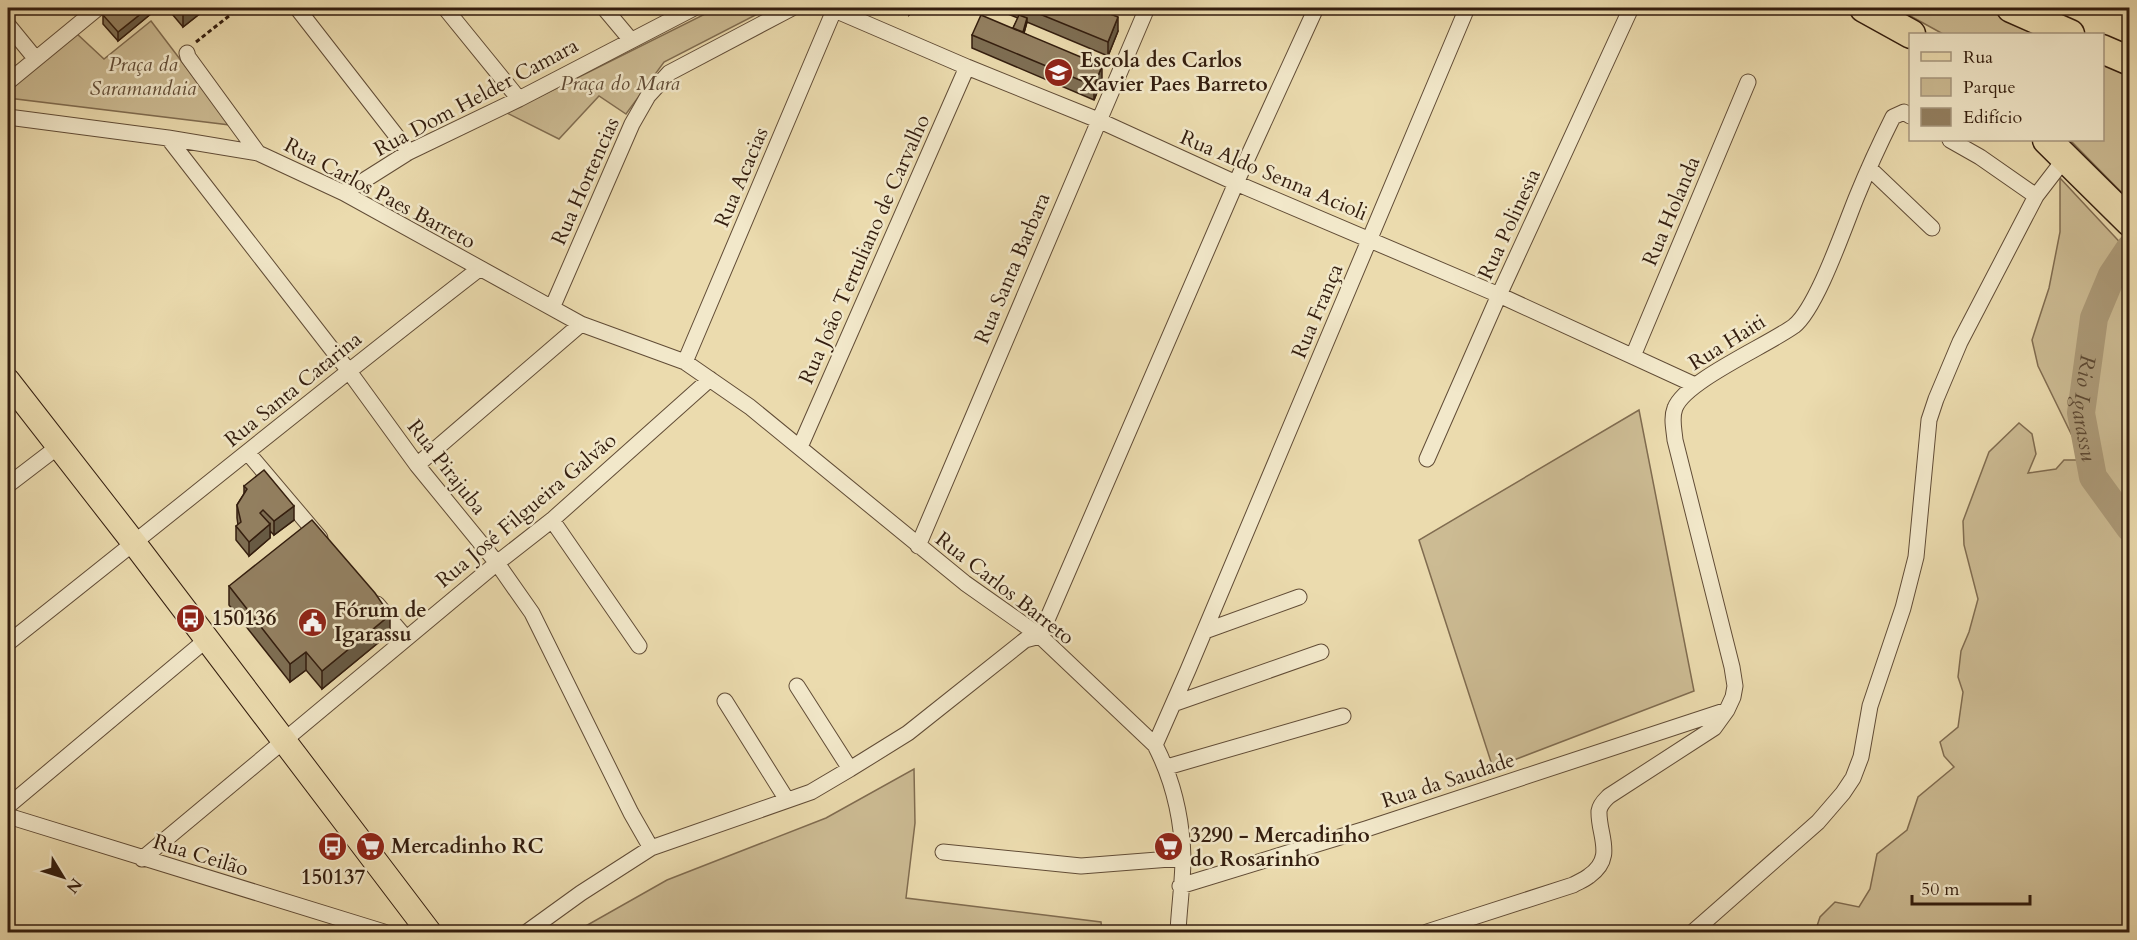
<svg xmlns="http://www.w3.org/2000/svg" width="2137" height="940" font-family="Cardo,serif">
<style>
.green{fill:#ccbb93;stroke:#806c50;stroke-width:1.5}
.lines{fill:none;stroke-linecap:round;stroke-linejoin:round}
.river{stroke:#ac9a78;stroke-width:28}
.street-casing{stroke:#614c36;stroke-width:17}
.primary-casing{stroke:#331d0e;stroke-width:26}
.highway-casing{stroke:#331d0e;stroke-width:31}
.path{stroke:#331d0e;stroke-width:3;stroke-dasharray:4.5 3;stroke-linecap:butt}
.street{stroke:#f2e8ca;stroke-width:15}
.primary{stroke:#ebdbae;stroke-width:24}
.highway{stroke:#ebdbae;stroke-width:28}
.wall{fill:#7e6e53;stroke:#331d0e;stroke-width:1.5}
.shaded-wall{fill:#675a44;stroke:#331d0e;stroke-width:1.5}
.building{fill:#938061;stroke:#331d0e;stroke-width:1.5}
.labels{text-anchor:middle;stroke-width:5;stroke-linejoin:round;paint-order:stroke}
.poi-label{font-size:21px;font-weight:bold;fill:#331d0e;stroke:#f2e8ca;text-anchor:start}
.park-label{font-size:21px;font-style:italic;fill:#614c36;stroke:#f2e8ca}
.street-label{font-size:21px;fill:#331d0e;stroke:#f2e8ca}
.water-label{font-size:22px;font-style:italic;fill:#5d4933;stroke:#f2e8ca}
</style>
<rect width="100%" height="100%" fill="#ebdbae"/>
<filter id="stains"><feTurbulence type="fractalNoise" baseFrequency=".00333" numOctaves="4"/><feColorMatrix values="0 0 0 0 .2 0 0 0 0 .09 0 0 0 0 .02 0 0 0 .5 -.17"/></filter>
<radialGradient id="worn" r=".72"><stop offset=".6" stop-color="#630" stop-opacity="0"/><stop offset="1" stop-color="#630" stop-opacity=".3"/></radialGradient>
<path class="green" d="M717,8H769L664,62L626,114L599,96L559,139L507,113Z
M1896,8H2000L2055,34H1943Z
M151,21L230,125L8,98V90L76,33L104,59Z
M2103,59L2129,72V200L2070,140H2102Z
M2060,178L2129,252V932H1815L1820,917L1835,902L1859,907L1870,889L1877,854L1907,830L1918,797L1954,767L1944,756L1940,742L1958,727L1963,692L1958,677L1961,651L1969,632L1978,599L1964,545L1963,521L1989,452L2019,423L2032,434L2036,454L2028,473L2056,469L2064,460H2079L2078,448L2038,366L2032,340L2049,288L2060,232Z
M1639,410L1694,691L1493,768L1419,540Z
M914,769L915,823L906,898L1101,922L1102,932H575L667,880L826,818Z"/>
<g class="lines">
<path class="river" id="s1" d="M2130,248L2112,275L2094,318L2081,413L2093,477L2130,528"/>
<defs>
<path id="street" d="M297,8L409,152
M445,8L519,99
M604,8L630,39
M830,8L967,67L1098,120L1236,183L1499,295L1695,385
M8,25L35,58
M187,53L188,57L258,153
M8,82L98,8
M8,117L168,138L258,153L344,193L581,324L685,362L750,407L965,583L1040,636L1155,745C1173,780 1182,819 1183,858C1183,881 1179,909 1178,932
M168,138L348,370L417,465L497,563L532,613L631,813L651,848
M1950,140L1980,157L2036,196
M1869,168L1932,228
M344,193L409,152L519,99L694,8
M552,308L632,124L648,96L669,73L792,8
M1633,356L1748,82
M685,362L835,8
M800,447L967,67
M248,453L320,538
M1427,459L1499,295L1631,8
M417,465L581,324
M8,485L59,446
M552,520L639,646
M918,546L1147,8
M377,604L406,638
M1205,631L1299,597
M8,643C165,519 320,392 479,269
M797,686L850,769
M725,701L787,800
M1173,704L1321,652
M1155,745L1188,670L1467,8
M1167,767L1343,716
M8,806L206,640
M8,816L384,932
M943,852L1081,866L1183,858
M142,859L497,563L552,520L710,379
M1180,886L1366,829L1727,710
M527,932L581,893L651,848L811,792L850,769L908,733L1025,640L1040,636L1236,183L1316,8
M1427,932L1573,885C1578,882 1584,880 1589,876C1616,857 1598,835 1599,811C1600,804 1605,800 1609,796L1714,728L1727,710L1733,697L1735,686L1732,667L1675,440C1674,429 1671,418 1675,408C1685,381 1768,345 1794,326C1817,308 1845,225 1857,196C1868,169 1880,143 1893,117L1904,112L1910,116
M1693,932L1818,822L1843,793L1853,778L1861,757L1870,706L1903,608L1916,557L1929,420L1936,399L1960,342L2036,196L2066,157"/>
<path id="primary" d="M8,381L134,543L429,932"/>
<path id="highway" d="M1864,8L1911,34
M2011,8L2070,34
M2102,49L2130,61
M2047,140L2130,222"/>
</defs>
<use href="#street" class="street-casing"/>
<use href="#primary" class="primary-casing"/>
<use href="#highway" class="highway-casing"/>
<path class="path" d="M196,42L239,8"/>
<use href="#street" class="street"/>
<use href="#primary" class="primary"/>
<use href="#highway" class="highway"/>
</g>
<path class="wall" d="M152,8V13L118,41L103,24V15Z
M167,8H207L183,27Z
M901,8H915L909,15Z
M993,8H1095L1118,31L1108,56L1027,22L1024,33L1102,80L1094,100L972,48V35L1013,28L1018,18Z
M244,486L294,520L274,535L270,531V538L249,556L236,540V526L238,525L237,518V505L244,494Z
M229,586L390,633L322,689L306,670L290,682L229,605Z"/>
<path class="shaded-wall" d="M148,8H152V13L118,41V32Z
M190,8H207L183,27V14Z
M909,8H915L909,15Z
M1118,17V31L1108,56V42Z
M1027,18V22L1021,43V38Z
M1102,66V80L1094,100V86Z
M294,506V520L274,535V521Z
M270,524V538L249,556V542Z
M390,615V633L322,689V671Z
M306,652V670L290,682V664Z"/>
<path class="building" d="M113,8H148L118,32L103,15Z
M178,8H190L183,14Z
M1025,8H1095L1118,17L1108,42Z
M981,15L1102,66L1094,86L972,35Z
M1019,15L1027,18L1023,32L1013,28Z
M264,470L294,506L274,521L263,510L260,513L270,524L249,542L236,526L241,522L237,505L247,489L244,486Z
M312,520L375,593L390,615L322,671L306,652L290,664L229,586Z"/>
<defs>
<symbol id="school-disc" viewBox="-11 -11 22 22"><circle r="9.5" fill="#8f2418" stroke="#f2e8ca"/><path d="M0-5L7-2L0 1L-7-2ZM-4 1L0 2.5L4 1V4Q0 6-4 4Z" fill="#fff"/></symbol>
<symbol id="bus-disc" viewBox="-11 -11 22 22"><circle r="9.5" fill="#8f2418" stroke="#f2e8ca"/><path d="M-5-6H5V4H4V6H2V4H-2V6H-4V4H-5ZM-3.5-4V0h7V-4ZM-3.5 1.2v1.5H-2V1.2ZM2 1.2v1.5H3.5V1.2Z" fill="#fff"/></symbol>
<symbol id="civic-disc" viewBox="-11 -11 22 22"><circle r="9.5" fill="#8f2418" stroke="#f2e8ca"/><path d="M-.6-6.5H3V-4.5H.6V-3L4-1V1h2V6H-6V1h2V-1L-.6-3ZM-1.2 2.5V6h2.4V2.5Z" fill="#fff"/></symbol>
<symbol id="supermarket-disc" viewBox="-11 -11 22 22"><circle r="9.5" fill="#8f2418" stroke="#f2e8ca"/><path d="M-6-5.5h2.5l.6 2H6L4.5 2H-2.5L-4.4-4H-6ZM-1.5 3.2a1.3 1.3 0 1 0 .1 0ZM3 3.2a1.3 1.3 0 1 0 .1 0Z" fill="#fff"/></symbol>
</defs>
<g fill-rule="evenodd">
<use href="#school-disc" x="1042" y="56" width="33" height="33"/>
<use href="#bus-disc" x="174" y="602" width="33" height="33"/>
<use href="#civic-disc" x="296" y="606" width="33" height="33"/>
<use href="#bus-disc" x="316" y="830" width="33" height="33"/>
<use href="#supermarket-disc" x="354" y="830" width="33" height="33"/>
<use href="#supermarket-disc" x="1152" y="830" width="33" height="33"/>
</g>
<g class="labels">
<g class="poi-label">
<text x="1080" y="67">Escola des Carlos<tspan x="1080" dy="24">Xavier Paes Barreto</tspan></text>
<text x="334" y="617">Fórum de<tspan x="334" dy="24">Igarassu</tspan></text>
<text x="212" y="625">150136</text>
<text x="1190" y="842">3290 - Mercadinho<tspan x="1190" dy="24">do Rosarinho</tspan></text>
<text x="391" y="853">Mercadinho RC</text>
<text x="333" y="884" text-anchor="middle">150137</text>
</g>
<g class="park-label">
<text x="143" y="71">Praça da<tspan x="143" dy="24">Saramandaia</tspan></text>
<text x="620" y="90">Praça do Mara</text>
</g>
<g class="street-label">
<text transform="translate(476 97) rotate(-28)" y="7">Rua Dom Helder Camara</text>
<text transform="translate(1274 175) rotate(23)" y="7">Rua Aldo Senna Acioli</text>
<text transform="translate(741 177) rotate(-67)" y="7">Rua Acacias</text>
<text transform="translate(585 181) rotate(-66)" y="7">Rua Hortencias</text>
<text transform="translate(380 193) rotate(28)" y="7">Rua Carlos Paes Barreto</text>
<text transform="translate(1671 211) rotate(-67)" y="7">Rua Holanda</text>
<text transform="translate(1509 224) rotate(-65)" y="7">Rua Polinesia</text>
<text transform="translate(864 249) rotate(-66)" y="7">Rua João Tertuliano de Carvalho</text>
<text transform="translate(1012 268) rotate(-67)" y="7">Rua Santa Barbara</text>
<text transform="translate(1317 311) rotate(-67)" y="7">Rua França</text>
<text transform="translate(1727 342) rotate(-32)" y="7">Rua Haiti</text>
<text transform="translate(293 389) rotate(-39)" y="7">Rua Santa Catarina</text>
<text transform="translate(447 467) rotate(52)" y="7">Rua Pirajuba</text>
<text transform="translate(526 510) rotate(-40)" y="7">Rua José Filgueira Galvão</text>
<text transform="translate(1005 588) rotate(38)" y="7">Rua Carlos Barreto</text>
<text transform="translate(1448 780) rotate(-18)" y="7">Rua da Saudade</text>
<text transform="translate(201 855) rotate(17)" y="7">Rua Ceilão</text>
</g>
<g class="water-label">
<text dy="8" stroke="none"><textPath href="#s1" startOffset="170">Rio Igarassu</textPath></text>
</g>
</g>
<rect width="2137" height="940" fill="none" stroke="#ebdbae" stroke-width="30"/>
<rect x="9" y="9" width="2119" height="922" fill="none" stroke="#331d0e" stroke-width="3"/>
<rect x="15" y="15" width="2107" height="910" fill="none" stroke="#331d0e" stroke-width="1.5"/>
<rect x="1909" y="33" width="195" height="108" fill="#f2e8ca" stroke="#a6977f" stroke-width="1.5"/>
<rect x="1921" y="52" width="30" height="9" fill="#ebdbae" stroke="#a6977f" stroke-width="1.5"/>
<text x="1963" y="63" font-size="18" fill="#331d0e">Rua</text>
<rect x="1921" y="78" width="30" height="18" fill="#ccbb93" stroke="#a6977f" stroke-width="1.5"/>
<text x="1963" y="93" font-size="18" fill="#331d0e">Parque</text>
<rect x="1921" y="108" width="30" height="18" fill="#938061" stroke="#a6977f" stroke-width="1.5"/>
<text x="1963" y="123" font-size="18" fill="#331d0e">Edifício</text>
<g transform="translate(63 877) rotate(128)" stroke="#f2e8ca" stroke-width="4.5" paint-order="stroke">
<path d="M0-4.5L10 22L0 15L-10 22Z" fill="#331d0e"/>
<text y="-9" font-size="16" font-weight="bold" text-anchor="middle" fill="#331d0e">N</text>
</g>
<path d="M1912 895v9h118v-9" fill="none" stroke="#331d0e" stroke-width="3"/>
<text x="1921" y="895" font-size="18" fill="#331d0e" stroke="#f2e8ca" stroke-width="4.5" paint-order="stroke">50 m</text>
<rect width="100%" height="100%" filter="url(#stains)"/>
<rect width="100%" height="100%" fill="url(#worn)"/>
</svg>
